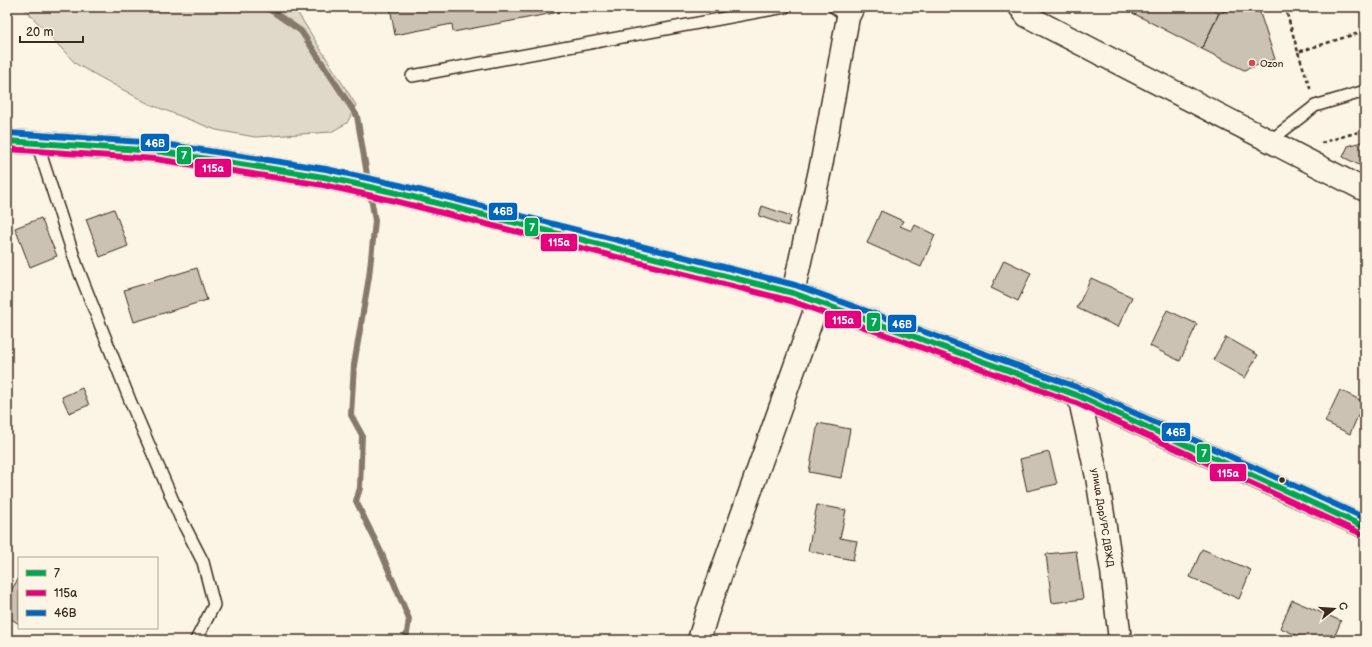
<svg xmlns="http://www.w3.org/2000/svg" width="1372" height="647" font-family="'Balsamiq Sans',sans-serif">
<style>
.green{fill:#e0d8c8;stroke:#8e8173}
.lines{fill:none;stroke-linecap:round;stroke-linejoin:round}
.stream{stroke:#85796b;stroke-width:6}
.building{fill:#ccc2b3;stroke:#3b2a1e}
.service-casing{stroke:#3b2a1e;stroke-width:14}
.minor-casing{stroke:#3b2a1e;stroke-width:25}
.secondary-casing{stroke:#3b2a1e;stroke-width:25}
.path{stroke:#3b2a1e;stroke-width:2.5;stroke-dasharray:4 3;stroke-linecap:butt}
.service{stroke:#fcf5e5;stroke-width:11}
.minor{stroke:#fcf5e5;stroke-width:22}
.secondary{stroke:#fcf5e5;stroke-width:22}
.bus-1-casing{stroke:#fcf5e5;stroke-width:9}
.bus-2-casing{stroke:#fcf5e5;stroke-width:9}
.bus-3-casing{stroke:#fcf5e5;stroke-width:9}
.bus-1{stroke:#00a651;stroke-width:6}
.bus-2{stroke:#e5007d;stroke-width:6}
.bus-3{stroke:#0065bd;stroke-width:6}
.poi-dot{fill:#d1495b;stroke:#fcf5e5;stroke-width:1.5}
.bus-dot{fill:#3b2a1e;stroke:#fcf5e5;stroke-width:1.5}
.labels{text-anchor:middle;stroke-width:3.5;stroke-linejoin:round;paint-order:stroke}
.poi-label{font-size:10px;fill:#3b2a1e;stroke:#fcf5e5;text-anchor:start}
.street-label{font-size:10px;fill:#3b2a1e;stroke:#fcf5e5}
.line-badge{stroke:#fcf5e5;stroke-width:1.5}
.badge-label{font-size:11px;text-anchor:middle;font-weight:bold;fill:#fff}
</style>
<rect width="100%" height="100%" fill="#fcf5e5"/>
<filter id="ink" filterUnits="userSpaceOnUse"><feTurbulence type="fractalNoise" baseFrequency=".025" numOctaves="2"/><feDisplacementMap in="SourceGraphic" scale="8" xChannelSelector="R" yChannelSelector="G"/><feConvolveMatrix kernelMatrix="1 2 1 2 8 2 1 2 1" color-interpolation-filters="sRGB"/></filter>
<g filter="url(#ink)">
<path class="green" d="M23,7H294L356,105L347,123L331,132L255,137L216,130L149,104L76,64Z"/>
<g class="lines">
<path class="stream" d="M266,7L301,31L357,116L375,221L369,277L354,365L351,415L362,435L360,488L356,501L381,552L409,619L406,640"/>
</g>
<path class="building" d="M390,7H586L453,32L452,24L395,35Z
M1121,7H1208L1219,13L1202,49Z
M1237,7H1258L1275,59L1244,70L1202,49L1219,13Z
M1365,141V168L1343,157L1348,146Z
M762,206L791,216L788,226L759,216Z
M114,209L128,246L100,257L86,219Z
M881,211L903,221L900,226L912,231L915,225L935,235L921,267L867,243Z
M41,218L57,256L30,267L15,228Z
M1004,260L1031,273L1018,301L991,288Z
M197,268L207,300L134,322L124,290Z
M1091,278L1132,297L1118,327L1077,308Z
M1167,310L1197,324L1180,361L1150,346Z
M1226,337L1258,355L1245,378L1213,360Z
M82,388L89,405L69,413L62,397Z
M1340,390L1364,402L1350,434L1325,422Z
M818,423L850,429L841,478L809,472Z
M1049,452L1057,484L1027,491L1020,459Z
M817,505L846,510L840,538L857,541L853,560L808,551Z
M1202,549L1251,570L1239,599L1190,577Z
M1076,551L1083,599L1052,603L1046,554Z
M19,578V624L7,616V596Z
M1292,600L1341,621L1333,640H1308L1280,628Z"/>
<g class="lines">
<defs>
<path id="service" d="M834,7L848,17
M412,76L785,7
M1270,141L1315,106L1365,91
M37,143L77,266L131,403L180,517L203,562L214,605L196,640"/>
<g id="minor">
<path d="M1020,7L1027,16L1365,190"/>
<path d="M793,293L822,161L848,17L853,7"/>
<path id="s1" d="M1079,396L1097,477L1112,571L1120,640"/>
<path d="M699,640L707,613L818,302"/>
</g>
<path id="secondary" d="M7,141L156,151L324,177L397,193L793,293L1079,396L1365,527"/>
</defs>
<use href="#service" class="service-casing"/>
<use href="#minor" class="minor-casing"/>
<use href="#secondary" class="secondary-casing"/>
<path class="path" d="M1285,7L1298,52L1365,31
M1298,52L1311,91
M1321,143L1365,130"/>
<use href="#service" class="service"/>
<use href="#minor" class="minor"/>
<use href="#secondary" class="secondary"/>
<defs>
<path id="bus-1" d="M7,141L156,151L324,177L397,193L793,293L1079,396L1365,527"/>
<path id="bus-2" d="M7,149L155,159L323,185L395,201L791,301L1076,403L1362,534"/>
<path id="bus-3" d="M8,133L157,143L326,169L399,185L795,285L1082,389L1365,518"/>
</defs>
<use href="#bus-1" class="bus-1-casing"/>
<use href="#bus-2" class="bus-2-casing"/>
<use href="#bus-3" class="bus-3-casing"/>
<use href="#bus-1" class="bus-1"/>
<use href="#bus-2" class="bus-2"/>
<use href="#bus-3" class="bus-3"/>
</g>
</g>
<circle class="poi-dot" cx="1252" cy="63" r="4"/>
<circle class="bus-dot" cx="1282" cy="480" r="3.5"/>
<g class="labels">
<g class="poi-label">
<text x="1260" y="67">Ozon</text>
</g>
<g class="street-label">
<text dy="4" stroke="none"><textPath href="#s1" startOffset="124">улица ДорУРС ДВЖД</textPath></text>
</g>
</g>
<g class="line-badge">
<rect x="140" y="133" width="30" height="19" rx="4" fill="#0065bd"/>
<rect x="176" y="146" width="16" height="19" rx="4" fill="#00a651"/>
<rect x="194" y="158" width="38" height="20" rx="4" fill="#e5007d"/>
<rect x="488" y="202" width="30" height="19" rx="4" fill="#0065bd"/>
<rect x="524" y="217" width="15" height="20" rx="4" fill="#00a651"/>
<rect x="540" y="233" width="38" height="19" rx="4" fill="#e5007d"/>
<rect x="824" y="310" width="38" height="19" rx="4" fill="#e5007d"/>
<rect x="866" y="312" width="15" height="20" rx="4" fill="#00a651"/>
<rect x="887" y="314" width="30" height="19" rx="4" fill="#0065bd"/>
<rect x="1161" y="422" width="30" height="20" rx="4" fill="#0065bd"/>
<rect x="1196" y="443" width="15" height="20" rx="4" fill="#00a651"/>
<rect x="1209" y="463" width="38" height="19" rx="4" fill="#e5007d"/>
</g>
<g class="badge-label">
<text x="155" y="147">46В</text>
<text x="184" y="159">7</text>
<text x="213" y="172">115а</text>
<text x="503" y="215">46В</text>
<text x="532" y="231">7</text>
<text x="559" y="246">115а</text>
<text x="843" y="324">115а</text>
<text x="874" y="326">7</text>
<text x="902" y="328">46В</text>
<text x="1176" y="436">46В</text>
<text x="1204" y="457">7</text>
<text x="1228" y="477">115а</text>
</g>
<rect width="1372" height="647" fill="none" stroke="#fcf5e5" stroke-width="24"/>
<rect x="12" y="12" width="1348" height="623" fill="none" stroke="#3b2a1e" stroke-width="1.5" filter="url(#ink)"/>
<rect x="18" y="557" width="140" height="72" fill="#fcf5e5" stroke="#afa495"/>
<rect x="26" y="570" width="20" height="6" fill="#00a651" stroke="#afa495"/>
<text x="54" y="577" font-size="12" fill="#3b2a1e">7</text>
<rect x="26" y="590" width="20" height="6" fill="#e5007d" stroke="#afa495"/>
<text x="54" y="597" font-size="12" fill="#3b2a1e">115а</text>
<rect x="26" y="610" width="20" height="6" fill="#0065bd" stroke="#afa495"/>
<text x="54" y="617" font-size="12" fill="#3b2a1e">46В</text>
<g transform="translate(1334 609) rotate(73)" stroke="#fcf5e5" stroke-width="3" paint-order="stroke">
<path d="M0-3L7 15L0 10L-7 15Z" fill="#3b2a1e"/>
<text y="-6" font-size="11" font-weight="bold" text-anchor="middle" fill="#3b2a1e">С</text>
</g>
<path d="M20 36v6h63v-6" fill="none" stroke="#3b2a1e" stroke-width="2"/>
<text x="26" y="36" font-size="12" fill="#3b2a1e" stroke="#fcf5e5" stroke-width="3" paint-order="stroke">20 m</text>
</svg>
